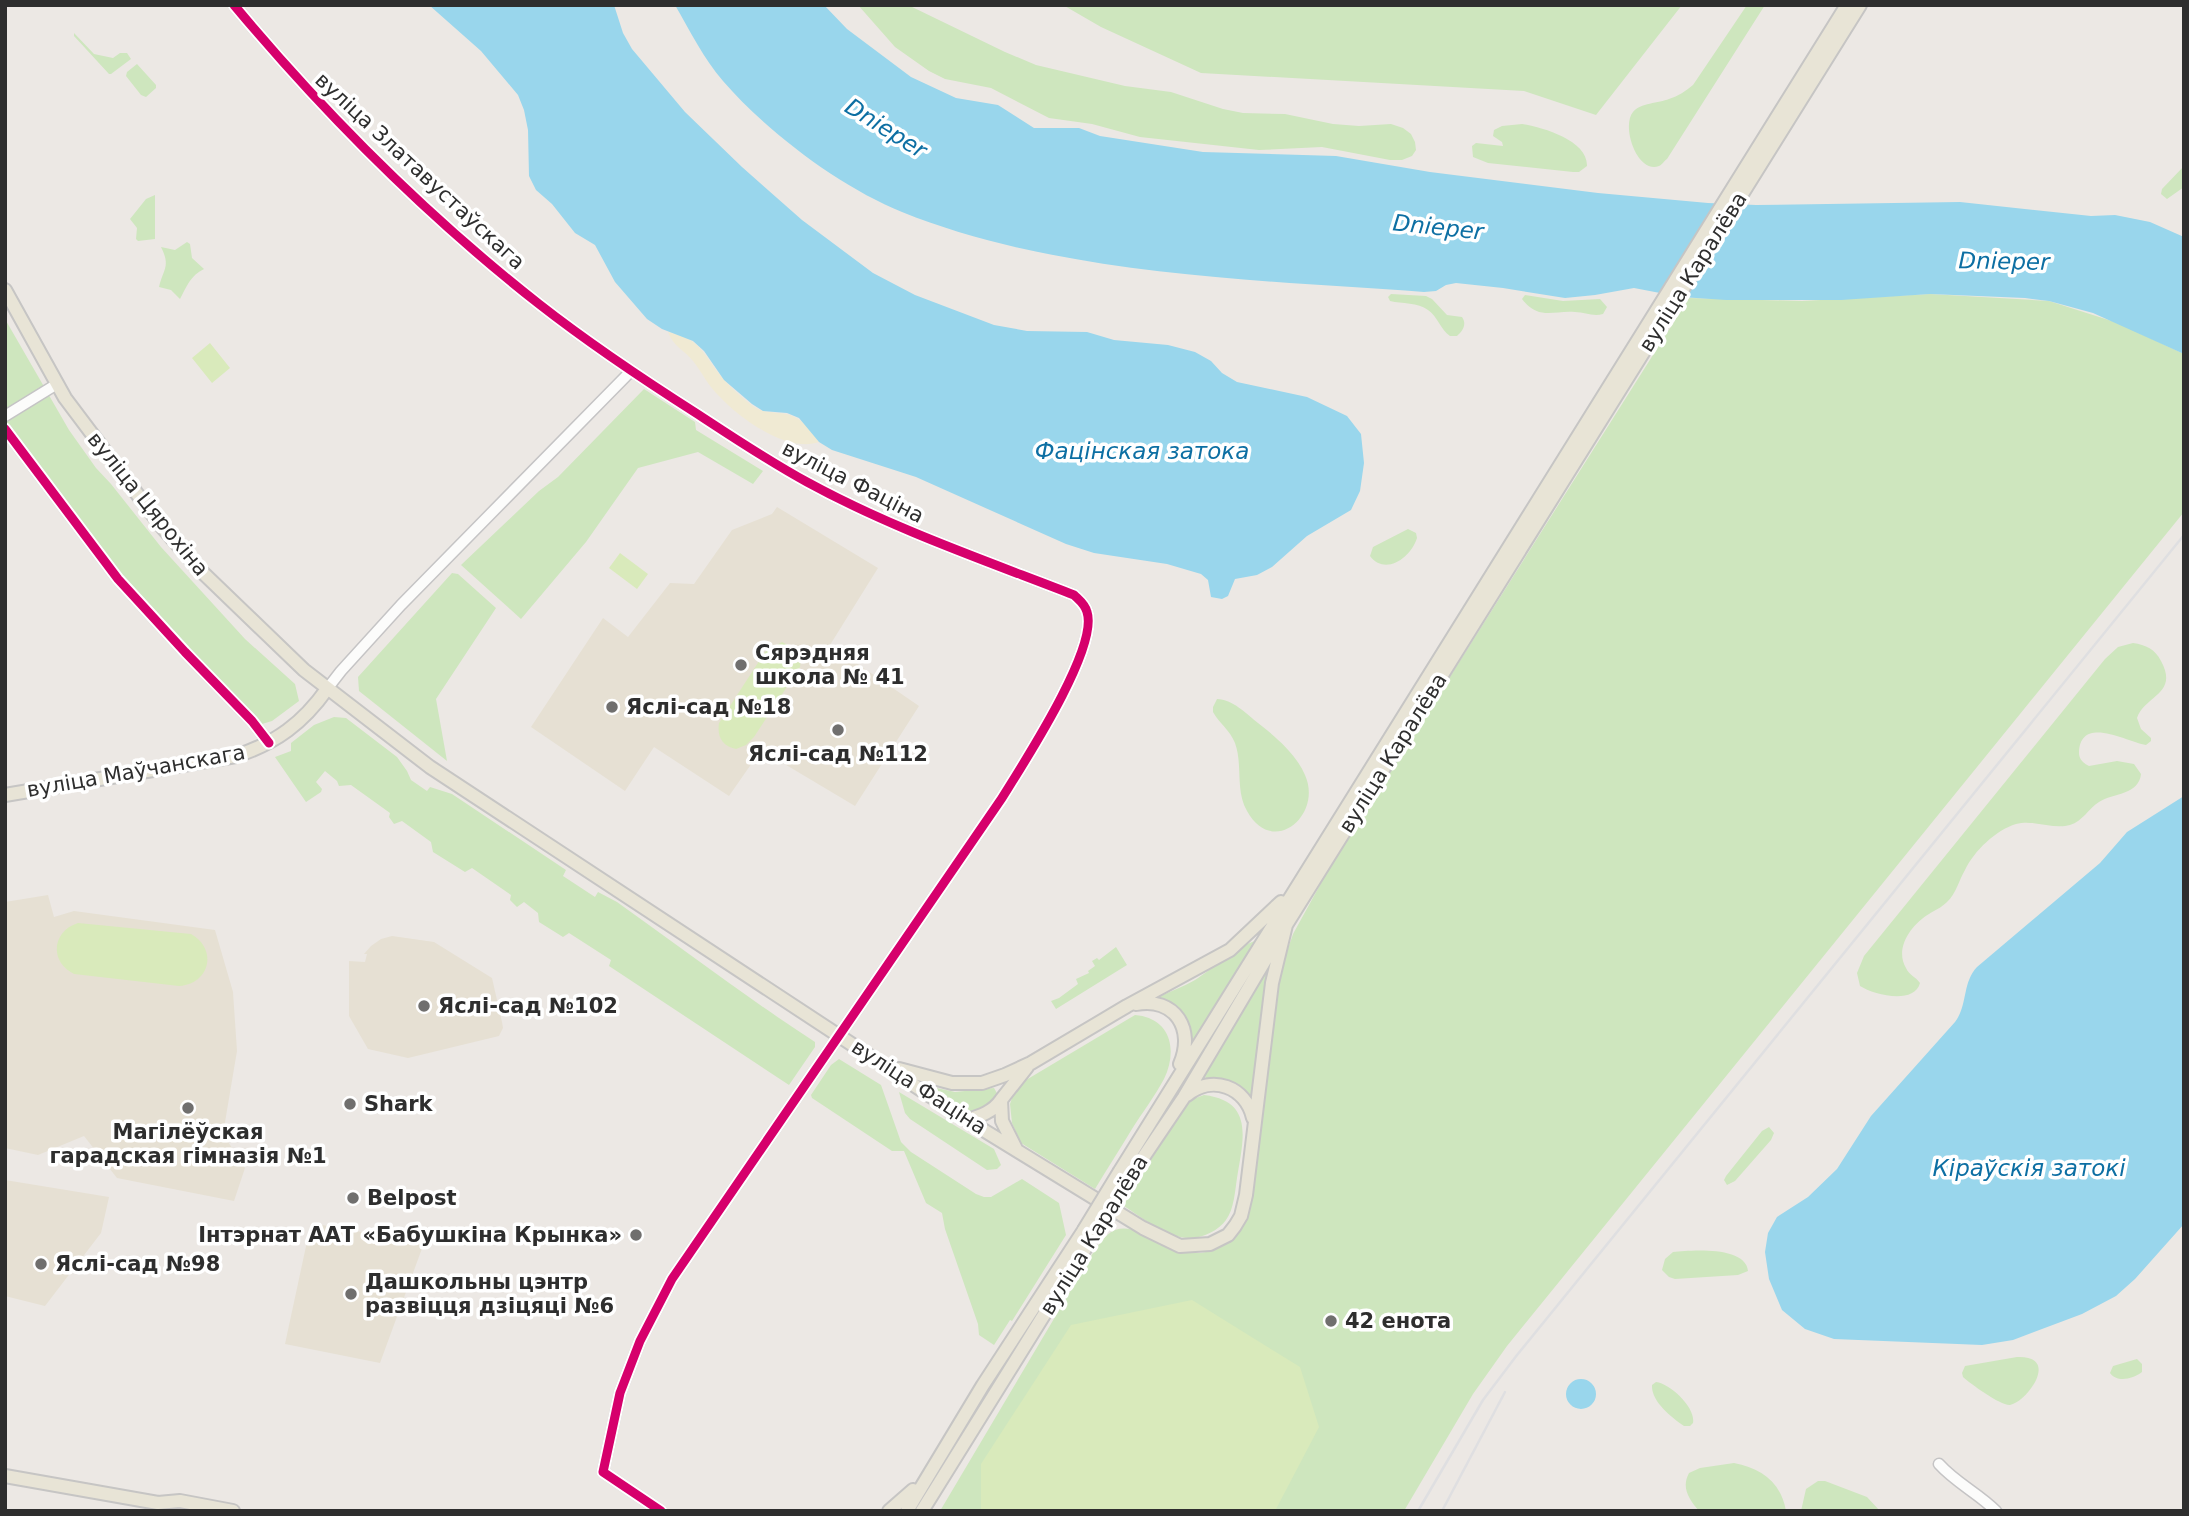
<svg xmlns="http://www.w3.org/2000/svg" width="2189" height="1516" font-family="'DejaVu Sans',sans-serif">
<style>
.education{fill:#e6e0d3}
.green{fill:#cee6be}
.sand{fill:#f0ead3}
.pitch{fill:#d9eabb}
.water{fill:#99d6ec}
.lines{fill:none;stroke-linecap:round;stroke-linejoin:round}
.minor-casing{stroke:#c5c4c5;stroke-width:13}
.major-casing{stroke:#c6c5c4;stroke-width:16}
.minor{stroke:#fcfcfb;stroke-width:10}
.major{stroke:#e8e4d6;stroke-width:12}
.rail{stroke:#dfdfe1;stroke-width:2.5}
.major-bridge-casing{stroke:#c6c5c4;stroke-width:16;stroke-linecap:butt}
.major-bridge{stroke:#e8e4d6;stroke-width:12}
.cycleway-casing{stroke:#fff;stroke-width:13}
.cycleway{stroke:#d6006c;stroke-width:9}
.poi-dot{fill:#706f6e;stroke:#fff;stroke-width:2.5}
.labels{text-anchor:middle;stroke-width:7;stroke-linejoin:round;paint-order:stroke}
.street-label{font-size:21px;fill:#2e2e2e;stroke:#fff}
.poi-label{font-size:21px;font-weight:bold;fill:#2e2e2e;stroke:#fff;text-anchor:start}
.water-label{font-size:23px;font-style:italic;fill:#0d6fa3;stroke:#fff}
</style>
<rect width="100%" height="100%" fill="#ece8e4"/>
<path class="education" d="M777,507L878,568L830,645L919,706L855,806L761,750L729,796L654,747L625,791L531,727L603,618L628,637L670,583L694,584L732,530L772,514Z
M48,895L54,917L74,911L215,930L233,992L237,1051L223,1134L245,1168L234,1201L117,1178L84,1136L38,1155L5,1148V902Z
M392,936L434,942L492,978L502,1022L503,1028L499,1036L408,1058L368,1049L349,1016V961L365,962L367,954H364L371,946L381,939Z
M5,1180L109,1197L101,1233L45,1306L5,1296Z
M311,1223L424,1243L380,1363L285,1344Z"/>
<path class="green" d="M858,5H908L1005,52L1036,65L1125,86L1171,92L1223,109L1243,113L1285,114L1333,124L1359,126L1391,124L1403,128L1411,134L1415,142L1416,150L1412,156L1402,160H1390L1322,147L1259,150L1140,137L1092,124L1049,118L991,88L945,79L929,71L895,47Z
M1063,5H1682L1596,115L1524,91L1201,73L1101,27Z
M1747,5H1765L1667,159C1664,161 1662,165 1659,166C1637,174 1621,126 1633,112C1640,103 1659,103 1669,99C1678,96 1686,91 1693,85Z
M74,33L94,54L113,58L120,53H127L131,59L111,74H109L74,36Z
M137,64L156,85V88L146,97L141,95L126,76L127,72Z
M1522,124C1541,127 1588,140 1587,166L1579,172H1573L1488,163L1473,157L1472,146L1476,143L1503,146L1502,142L1493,136L1494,130L1502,126Z
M2184,166V187L2167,199L2161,194L2162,189Z
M155,195V239L138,241L136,239L137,228L130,219L146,199Z
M187,242L190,244L192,258L204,269C190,276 187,286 180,299L171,290L159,287C163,269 171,267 161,247L175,250Z
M1391,294L1426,296L1432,299L1447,315L1462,317C1467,324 1463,331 1457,336H1450C1440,329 1438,317 1428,310C1418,302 1402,304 1390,301L1388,297Z
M1930,294L2049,301L2118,323L2184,354V512L1507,1346L1473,1394L1404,1511H940L1093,1253C1099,1245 1105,1234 1115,1230C1144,1220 1173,1265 1213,1250C1228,1244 1237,1235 1244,1221L1282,966L1293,934L1331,865L1689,298L1802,301Z
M1525,295L1563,301L1600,299L1607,307L1603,314C1593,317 1585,312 1575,312C1554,310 1539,321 1522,299Z
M5,319L69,430L96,468L111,484L161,547L245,639L295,684L299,701L272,721L262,724L147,609L49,487L5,423Z
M644,389L695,422L696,430L763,471L753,484L698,452L638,468L586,542L521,619L461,565L539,491L558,477Z
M1408,529L1416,533L1417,538C1411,558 1385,576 1370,556L1373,547Z
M452,573L458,574L496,608L436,699L447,761L359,691L358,677Z
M2133,643C2146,645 2155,649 2161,661C2179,694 2145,695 2137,718L2141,729L2151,738V741L2146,745C2127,742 2080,714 2079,753C2079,759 2083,763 2089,766L2117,761L2134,764L2141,774C2139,795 2113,793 2099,802C2088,809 2083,821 2070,825C2053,830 2034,819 2016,824C1996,830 1974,851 1965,870C1959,880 1956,894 1947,902C1941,908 1935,910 1929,914C1912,924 1894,948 1906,968C1909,975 1916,977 1920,983C1914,1005 1874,995 1860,986L1857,973L1864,956L2105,659L2118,647Z
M1217,699C1232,699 1247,714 1258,723C1276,737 1296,754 1305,775C1323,815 1273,858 1247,811C1235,790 1243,765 1235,743C1230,730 1219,723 1213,712V707Z
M334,717L346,718L397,757L407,771L411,780L427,791L430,787L452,794L566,870L563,876L595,897L598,892L617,902C683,949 747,998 815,1042V1047L789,1085L609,966L611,960L569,933L563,937L539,922L538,913L524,902L517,907L510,900L511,895L472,868L465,872L433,852L431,842L402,821L394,824L389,817L390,813L351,785L339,786L337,781L325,771L316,782L322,789L321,792L306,802L275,757L291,751V743L314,725Z
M1255,941L1193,1044L1187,1025L1155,999C1168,992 1183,987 1195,980C1211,970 1240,945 1255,941Z
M1116,947L1127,965L1056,1009L1051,1001L1059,998L1078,984L1076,979L1089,973L1088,971L1095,966L1092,961L1097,958L1099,960Z
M1271,959L1251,1103L1206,1080L1204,1072Z
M1135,1015C1171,1018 1178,1050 1164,1079C1155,1096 1142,1113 1132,1129C1120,1149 1107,1169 1095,1189L1021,1143L1012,1123L1010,1104L1016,1086Z
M839,1059L881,1085L901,1142L911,1152L976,1194L984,1197H991L1022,1179L1059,1203L1066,1235L1012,1321L1010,1320L994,1345L979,1335L978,1324L945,1229L942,1213L926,1203L904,1151H892L812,1098L811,1095L831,1065Z
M932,1087L955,1092L994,1088L998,1095L991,1105L971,1113Z
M899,1092L994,1149L1001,1165L997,1169L987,1170L910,1119L905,1113Z
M1204,1095C1255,1101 1243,1140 1237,1178C1235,1191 1234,1209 1226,1220C1219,1230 1202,1239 1189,1238C1166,1238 1142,1217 1122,1205L1184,1108L1193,1099Z
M1769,1127L1774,1133L1771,1140L1735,1181L1727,1185L1724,1180L1726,1176L1762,1131Z
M1673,1252C1692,1250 1746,1246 1748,1271L1738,1275L1675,1279L1669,1277L1662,1270L1665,1259Z
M2017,1357C2061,1355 2027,1402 2010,1405C2001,1406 1971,1384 1963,1377L1962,1373L1965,1366Z
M2137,1359L2142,1364V1372C2133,1379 2117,1383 2110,1373L2113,1366Z
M1656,1382C1671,1384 1696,1408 1693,1423L1690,1426H1684C1671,1417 1651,1401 1652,1385Z
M1734,1463C1761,1468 1781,1482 1786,1511H1699C1689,1499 1681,1488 1689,1473L1700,1468Z
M1818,1481H1825L1867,1497L1880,1511H1801L1806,1489Z"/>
<path class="sand" d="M668,332C700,339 702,352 720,375C727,384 746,402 756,408C763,412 770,412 777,413C799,414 807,425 819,442C788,453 740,419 719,396C708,386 702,372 693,361C684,350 673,346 668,332Z"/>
<path class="pitch" d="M210,343L230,368L212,383L192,358Z
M620,553L648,574L637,589L609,568Z
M782,642C794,648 802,652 800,667L754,737L746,745L736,749C722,746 717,737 719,723L765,652Z
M78,923L191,934C218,949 210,984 179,986L74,974C49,962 52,931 78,923Z
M1192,1300L1300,1367L1319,1427L1275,1511H981V1464L1071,1325Z"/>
<path class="water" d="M429,5H614L623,33L632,49L685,112L742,167L802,220L873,273L915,295L994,325L1027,331L1087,332L1114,340L1168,345L1195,352L1211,361L1222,373L1237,382L1307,397L1347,416L1361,434L1364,463L1360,491L1351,510L1307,536L1272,567L1257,575L1235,579L1228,596L1222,599L1211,597L1208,580L1201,574L1167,564L1094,553L1066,544L916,477L832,450L819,442L799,418L787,413L763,411L752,404L724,380L704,351L693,341L662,329L647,319L615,282L595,245L575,233L552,204L536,190L529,176L528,130L524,110L518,95L481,51Z
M675,5H824L847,29L911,77L956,98L998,105L1034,128H1079L1100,136L1203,152L1336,156L1430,172L1598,193L1708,203L1756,205L1960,202L2091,216L2115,215L2150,222L2184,237V354L2093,313L2049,301L2025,298L1930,294L1841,300H1726L1681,297L1634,288L1595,295L1565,298L1503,288L1456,283L1446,285L1436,291L1424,292C1256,280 1058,275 902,212C840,187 767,132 723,81C704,59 690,31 675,5Z
M2184,796V1224L2135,1279L2116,1296L2082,1314L2013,1340L1982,1345L1834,1339L1805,1329L1782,1310L1769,1279L1765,1252L1768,1233L1777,1217L1808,1197L1837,1169L1871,1116L1955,1022C1968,1005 1962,983 1977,967L2100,863L2127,832Z
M1566 1394a15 15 0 1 1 30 0a15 15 0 1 1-30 0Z"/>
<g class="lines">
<defs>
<path id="minor" d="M234,5C325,114 427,216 539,304C590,344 644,380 699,415C734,438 770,462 807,482C891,528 984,560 1074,595C1079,600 1085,604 1087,612C1099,648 1023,764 1002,798L672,1279L640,1341L620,1393L603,1472L661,1511
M5,416L57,384
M5,429L118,579L185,652L252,721L269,743
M327,689L341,671L401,605L631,371
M1939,1464C1956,1483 1978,1493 1996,1511"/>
<path id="major" d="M5,290L65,398L162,527L198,568L304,670L430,767L967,1120L1143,1228L1180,1246L1210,1244L1228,1235L1235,1226L1241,1216L1246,1195L1272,983L1286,925
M5,795L236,756C276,743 303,723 327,689
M1136,1004C1175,997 1195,1029 1180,1064
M899,1069L952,1083H982L1005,1075L1031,1063L1127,1006L1230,950L1281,902
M1187,1095C1212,1074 1246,1087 1253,1118
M967,1120C980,1116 993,1112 1001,1100
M1016,1149L1002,1121L1001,1100L1027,1067
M1120,1171L1847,5
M1130,1177L1184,1097L1286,925L1860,5
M5,1476L158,1503L180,1501L233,1511
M889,1511L913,1490
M907,1511L983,1385L1084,1230
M922,1511L1093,1236"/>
</defs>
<use href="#minor" class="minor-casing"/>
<use href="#major" class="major-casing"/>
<use href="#minor" class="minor"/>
<use href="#major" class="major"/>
<path class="rail" d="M1418,1511L1483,1400L1517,1355L2184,535
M1442,1511L1505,1392"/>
<defs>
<path id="major-bridge" d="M1084,1230L1120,1171
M1093,1236L1130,1177"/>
</defs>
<use href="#major-bridge" class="major-bridge-casing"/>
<use href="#major-bridge" class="major-bridge"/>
<defs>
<path id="cycleway" d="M234,5C325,114 427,216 539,304C590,344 644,380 699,415C734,438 770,462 807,482C891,528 984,560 1074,595C1079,600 1085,604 1087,612C1099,648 1023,764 1002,798L672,1279L640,1341L620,1393L603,1472L661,1511
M5,429L118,579L185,652L252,721L269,743"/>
</defs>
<use href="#cycleway" class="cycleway-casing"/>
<use href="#cycleway" class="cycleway"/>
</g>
<g class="poi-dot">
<circle cx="741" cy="665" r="7"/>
<circle cx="612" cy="707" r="7"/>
<circle cx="838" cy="730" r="7"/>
<circle cx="424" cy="1006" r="7"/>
<circle cx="350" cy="1104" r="7"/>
<circle cx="188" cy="1108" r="7"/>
<circle cx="353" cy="1198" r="7"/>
<circle cx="636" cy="1235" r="7"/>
<circle cx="41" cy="1264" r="7"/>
<circle cx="351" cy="1294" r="7"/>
<circle cx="1331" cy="1321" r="7"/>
</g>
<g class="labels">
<g class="street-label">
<text transform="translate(420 171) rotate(43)" y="7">вуліца Златавустаўскага</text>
<text transform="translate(1693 272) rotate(-58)" y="7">вуліца Каралёва</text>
<text transform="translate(853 482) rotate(27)" y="7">вуліца Фаціна</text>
<text transform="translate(148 504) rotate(51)" y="7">вуліца Цярохіна</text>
<text transform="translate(1393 753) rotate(-58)" y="7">вуліца Каралёва</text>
<text transform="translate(136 771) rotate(-10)" y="7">вуліца Маўчанскага</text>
<text transform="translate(919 1087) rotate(33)" y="7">вуліца Фаціна</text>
<text transform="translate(1094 1235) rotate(-58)" y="7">вуліца Каралёва</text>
</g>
<g class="poi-label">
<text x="755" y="660">Сярэдняя<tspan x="755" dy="24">школа № 41</tspan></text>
<text x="626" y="714">Яслі-сад №18</text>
<text x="838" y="761" text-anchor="middle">Яслі-сад №112</text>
<text x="438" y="1013">Яслі-сад №102</text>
<text x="364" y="1111">Shark</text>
<text x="188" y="1139" text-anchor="middle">Магілёўская<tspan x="188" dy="24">гарадская гімназія №1</tspan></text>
<text x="367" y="1205">Belpost</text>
<text x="622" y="1242" text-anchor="end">Інтэрнат ААТ «Бабушкіна Крынка»</text>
<text x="55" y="1271">Яслі-сад №98</text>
<text x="365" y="1289">Дашкольны цэнтр<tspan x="365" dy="24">развіцця дзіцяці №6</tspan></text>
<text x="1345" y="1328">42 енота</text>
</g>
<g class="water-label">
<text transform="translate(886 128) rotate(32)" y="8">Dnieper</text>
<text transform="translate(1438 227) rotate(6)" y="8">Dnieper</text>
<text transform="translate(2004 261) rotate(1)" y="8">Dnieper</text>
<text x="1142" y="459">Фацінская затока</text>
<text x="2029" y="1176">Кіраўскія затокі</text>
</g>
</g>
<rect width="2189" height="1516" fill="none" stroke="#2e2e2e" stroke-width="14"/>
</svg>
